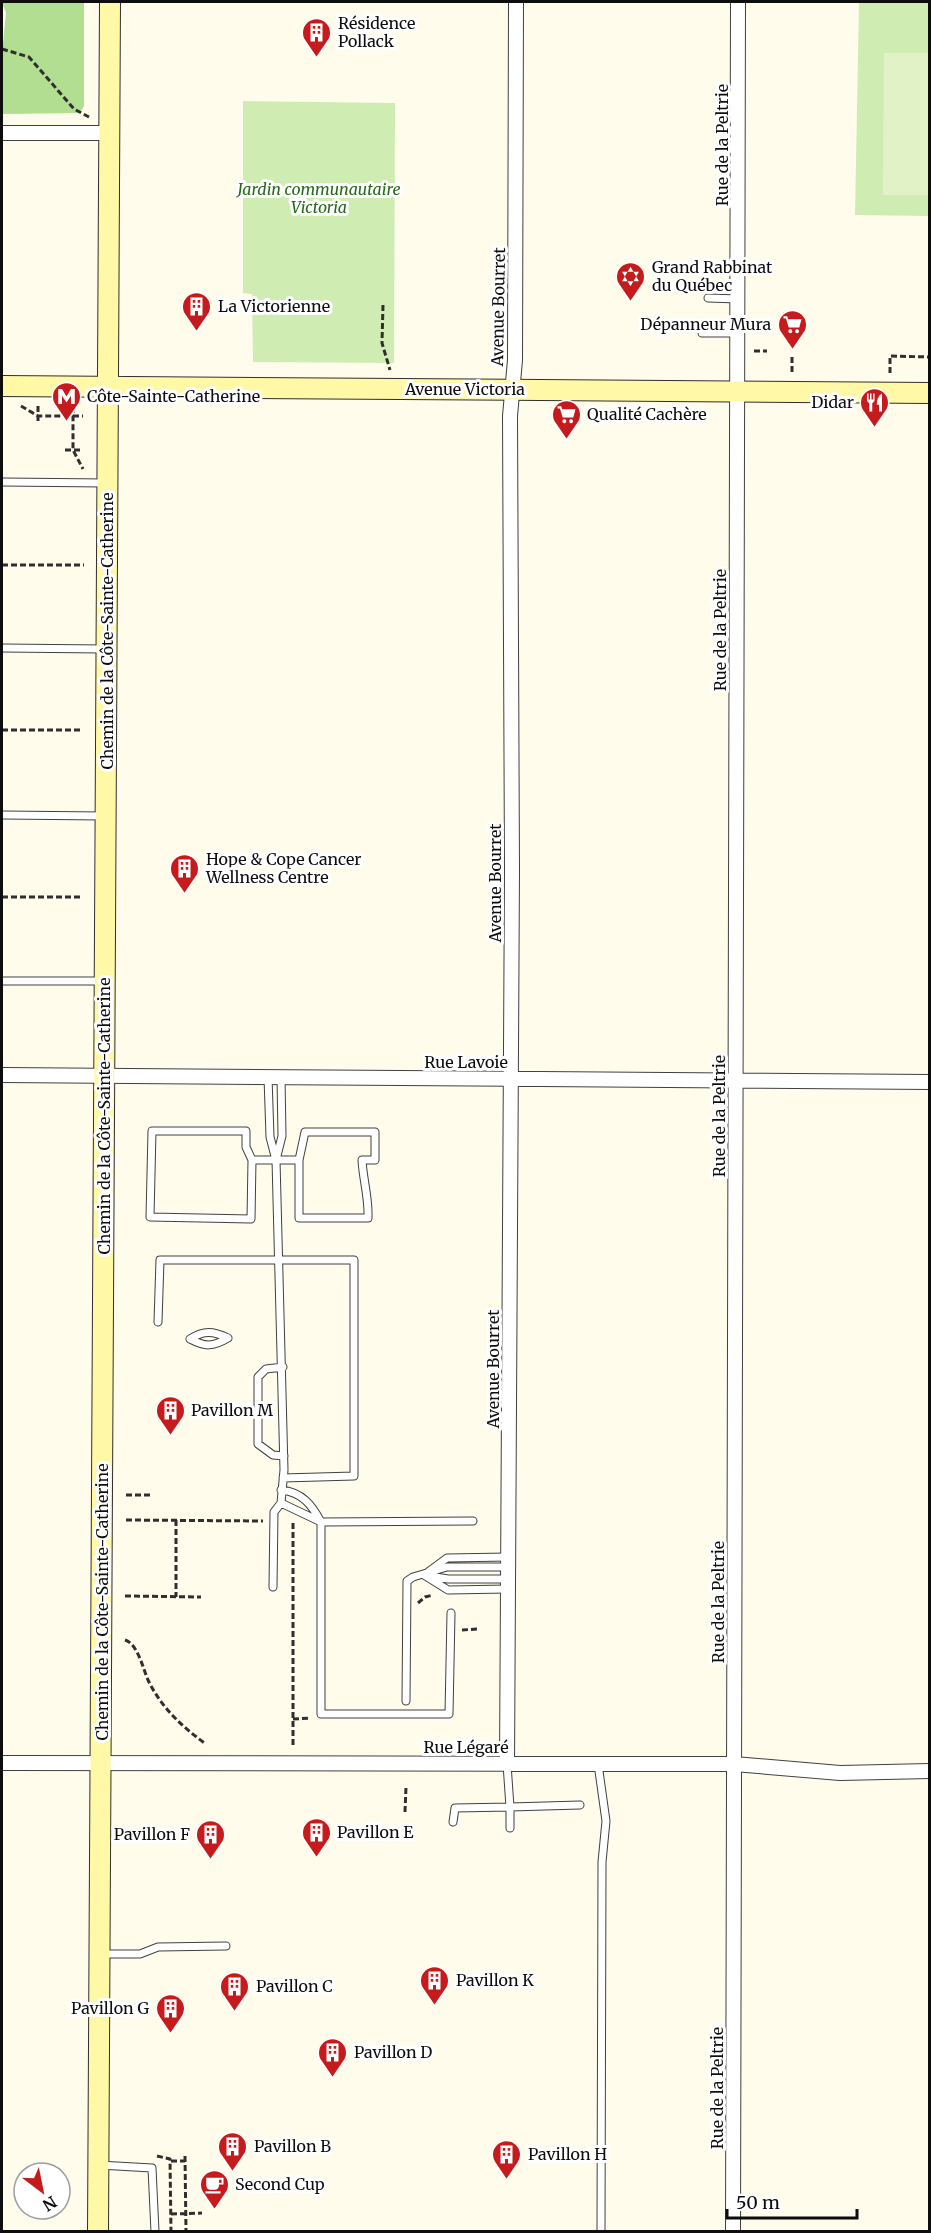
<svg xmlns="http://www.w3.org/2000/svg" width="931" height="2233" font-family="Merriweather,serif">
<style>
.green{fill:#cfecb3}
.forest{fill:#b1de91}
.pitch{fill:#e1f3c6}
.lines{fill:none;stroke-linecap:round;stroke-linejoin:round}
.lane-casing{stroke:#404040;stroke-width:9}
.street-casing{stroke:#404040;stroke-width:16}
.secondary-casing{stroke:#2f2f2f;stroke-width:22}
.path{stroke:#2f2f2f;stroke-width:3;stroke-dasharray:6 3;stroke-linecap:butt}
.lane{stroke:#fff;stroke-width:7}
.street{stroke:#fff;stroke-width:14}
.secondary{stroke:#fff9a7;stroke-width:20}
.labels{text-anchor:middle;stroke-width:6;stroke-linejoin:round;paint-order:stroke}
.poi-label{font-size:16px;fill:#0d0d0d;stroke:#fff;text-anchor:start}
.street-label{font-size:16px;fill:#0d0d0d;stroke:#fff}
.park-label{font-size:16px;font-style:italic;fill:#266919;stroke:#fff}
</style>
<rect width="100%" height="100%" fill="#fffcec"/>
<path class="green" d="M859,2H929V216L855,215Z
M243,101L395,103L394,363L253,362L252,294L243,293Z"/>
<path class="forest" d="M2,2H84V106L80,113L2,114V54L6,13Z"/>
<path class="pitch" d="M884,53H929V195H883Z"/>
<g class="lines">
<defs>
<path id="lane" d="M708,298L738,299
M702,333H738
M2,482L107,483
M2,648L104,649
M2,815L104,816
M2,981H104
M268,1077L270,1137L276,1160L282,1136L281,1077
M152,1131H246V1147L252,1160L251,1219L150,1217Z
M305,1132H375V1160H362C363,1180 369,1198 368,1218H299V1160Z
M252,1160H299
M158,1322L160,1260H354V1476L283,1478
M190,1339C205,1347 213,1347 228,1338
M190,1339C204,1330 213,1331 228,1338
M283,1367L266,1369L258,1377V1444L273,1455L284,1456
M281,1490C302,1492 312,1505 321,1522
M281,1503L319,1521
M428,1572L447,1558L508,1557
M424,1575L448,1590L508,1589
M429,1576L448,1579H508
M273,1587L274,1512L281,1503L284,1470L276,1160
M451,1613L449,1714H321V1522L473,1521
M406,1701L407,1581L413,1577L447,1567H508
M507,1764L510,1807L580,1805
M598,1764L606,1821L602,1862L601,2232
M453,1822L455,1808L510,1807V1828
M101,1954H140L158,1947L226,1946
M99,2165L152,2168L155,2232"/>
<path id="street" d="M2,133H110
M2,1075L930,1082
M2,1763L734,1764L840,1773L930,1771
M507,1764L512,870L510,416L515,360L516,2
M733,2232L738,2"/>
<path id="secondary" d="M2,386L930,393
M98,2232L110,2"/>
</defs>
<use href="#lane" class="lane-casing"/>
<use href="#street" class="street-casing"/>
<use href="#secondary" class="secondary-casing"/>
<path class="path" d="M2,49L29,57L74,109L89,117
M383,305L382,343L390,370
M754,351H767
M792,372V356
M890,373V356L930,357
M21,406L38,416H73V450L83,469
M73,407V416H83
M38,421V406
M65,450H83
M2,565H84
M2,730H83
M2,897H81
M126,1495H150
M126,1520L263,1521
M176,1520V1597
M125,1596L201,1597
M418,1603L425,1597L433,1595
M462,1630L478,1629
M125,1640C138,1644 143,1669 148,1680C161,1707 182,1727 206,1744
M293,1719L311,1718
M293,1745V1521
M405,1812L406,1787
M157,2156L170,2159L171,2232
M185,2156L186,2232
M171,2161H185
M171,2214L202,2213"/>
<use href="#lane" class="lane"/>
<use href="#street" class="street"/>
<use href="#secondary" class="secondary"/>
</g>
<defs>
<symbol id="building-pin" viewBox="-11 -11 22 30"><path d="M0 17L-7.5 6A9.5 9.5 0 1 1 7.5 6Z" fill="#c61b1d" stroke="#fff"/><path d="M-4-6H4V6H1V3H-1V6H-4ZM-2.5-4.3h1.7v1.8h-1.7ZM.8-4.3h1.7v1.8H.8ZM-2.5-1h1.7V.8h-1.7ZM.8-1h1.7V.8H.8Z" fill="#fff"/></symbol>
<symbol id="synagogue-pin" viewBox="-11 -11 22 30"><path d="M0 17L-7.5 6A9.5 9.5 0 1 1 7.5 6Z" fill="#c61b1d" stroke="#fff"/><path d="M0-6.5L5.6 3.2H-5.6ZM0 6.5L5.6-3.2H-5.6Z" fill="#fff"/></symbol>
<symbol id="supermarket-pin" viewBox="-11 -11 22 30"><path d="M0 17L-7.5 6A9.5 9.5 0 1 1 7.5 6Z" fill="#c61b1d" stroke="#fff"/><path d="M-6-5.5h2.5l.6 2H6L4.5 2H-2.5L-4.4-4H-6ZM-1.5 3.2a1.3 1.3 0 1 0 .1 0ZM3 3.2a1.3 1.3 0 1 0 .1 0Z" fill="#fff"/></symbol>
<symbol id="metro-pin" viewBox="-11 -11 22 30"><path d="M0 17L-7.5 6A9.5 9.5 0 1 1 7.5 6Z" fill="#c61b1d" stroke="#fff"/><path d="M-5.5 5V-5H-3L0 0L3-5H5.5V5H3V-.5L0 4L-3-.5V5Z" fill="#fff"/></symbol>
<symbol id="restaurant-pin" viewBox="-11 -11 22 30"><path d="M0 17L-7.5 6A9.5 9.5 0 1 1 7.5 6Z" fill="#c61b1d" stroke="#fff"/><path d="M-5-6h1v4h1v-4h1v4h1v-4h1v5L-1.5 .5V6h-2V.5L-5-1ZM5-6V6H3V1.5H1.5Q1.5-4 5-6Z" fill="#fff"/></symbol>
<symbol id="cafe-pin" viewBox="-11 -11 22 30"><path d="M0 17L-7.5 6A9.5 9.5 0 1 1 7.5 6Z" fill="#c61b1d" stroke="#fff"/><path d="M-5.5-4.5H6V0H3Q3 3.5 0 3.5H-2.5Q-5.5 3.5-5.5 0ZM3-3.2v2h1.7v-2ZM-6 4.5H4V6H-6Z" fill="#fff"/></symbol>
</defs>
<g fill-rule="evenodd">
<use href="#building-pin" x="300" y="16" width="33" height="45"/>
<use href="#synagogue-pin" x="614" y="260" width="33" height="45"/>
<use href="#building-pin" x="180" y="290" width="33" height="45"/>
<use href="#supermarket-pin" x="776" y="308" width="33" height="45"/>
<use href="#metro-pin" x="50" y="380" width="33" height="45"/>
<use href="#restaurant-pin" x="858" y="386" width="33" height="45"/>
<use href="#supermarket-pin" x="550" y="398" width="33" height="45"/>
<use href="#building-pin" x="168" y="852" width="33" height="45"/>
<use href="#building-pin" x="154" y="1394" width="33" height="45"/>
<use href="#building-pin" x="300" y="1816" width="33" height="45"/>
<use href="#building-pin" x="194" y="1818" width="33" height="45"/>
<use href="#building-pin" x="418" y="1964" width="33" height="45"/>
<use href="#building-pin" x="218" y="1970" width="33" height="45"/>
<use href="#building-pin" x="154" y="1992" width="33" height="45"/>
<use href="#building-pin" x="316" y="2036" width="33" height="45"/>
<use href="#building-pin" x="216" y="2130" width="33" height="45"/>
<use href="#building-pin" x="490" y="2138" width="33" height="45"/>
<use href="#cafe-pin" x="198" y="2168" width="33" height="45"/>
</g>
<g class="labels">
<g class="poi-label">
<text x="338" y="29">Résidence<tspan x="338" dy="18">Pollack</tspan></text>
<text x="652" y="273">Grand Rabbinat<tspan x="652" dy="18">du Québec</tspan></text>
<text x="218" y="312">La Victorienne</text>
<text x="771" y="330" text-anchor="end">Dépanneur Mura</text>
<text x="87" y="402">Côte-Sainte-Catherine</text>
<text x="854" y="408" text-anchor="end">Didar</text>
<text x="587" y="420">Qualité Cachère</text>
<text x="206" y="865">Hope &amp; Cope Cancer<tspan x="206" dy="18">Wellness Centre</tspan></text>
<text x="191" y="1416">Pavillon M</text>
<text x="337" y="1838">Pavillon E</text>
<text x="190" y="1840" text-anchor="end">Pavillon F</text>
<text x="456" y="1986">Pavillon K</text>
<text x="256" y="1992">Pavillon C</text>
<text x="149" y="2014" text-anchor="end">Pavillon G</text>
<text x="354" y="2058">Pavillon D</text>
<text x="254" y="2152">Pavillon B</text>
<text x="528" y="2160">Pavillon H</text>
<text x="235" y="2190">Second Cup</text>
</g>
<g class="street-label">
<text transform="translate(722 145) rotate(-90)" y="6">Rue de la Peltrie</text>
<text transform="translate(498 307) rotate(-89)" y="6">Avenue Bourret</text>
<text x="465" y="395">Avenue Victoria</text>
<text transform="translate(720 630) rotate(-90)" y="6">Rue de la Peltrie</text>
<text transform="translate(107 631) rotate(-90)" y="6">Chemin de la Côte-Sainte-Catherine</text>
<text transform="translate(495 883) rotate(-90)" y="6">Avenue Bourret</text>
<text x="466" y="1068">Rue Lavoie</text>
<text transform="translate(104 1116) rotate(-90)" y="6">Chemin de la Côte-Sainte-Catherine</text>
<text transform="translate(719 1116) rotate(-90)" y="6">Rue de la Peltrie</text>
<text transform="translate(493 1369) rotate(-90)" y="6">Avenue Bourret</text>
<text transform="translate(102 1602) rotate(-90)" y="6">Chemin de la Côte-Sainte-Catherine</text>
<text transform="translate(718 1602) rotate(-90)" y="6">Rue de la Peltrie</text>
<text x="466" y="1753">Rue Légaré</text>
<text transform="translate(717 2088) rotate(-90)" y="6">Rue de la Peltrie</text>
</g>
<g class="park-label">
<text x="319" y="195">Jardin communautaire<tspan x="319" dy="18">Victoria</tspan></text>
</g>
</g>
<rect width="931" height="2233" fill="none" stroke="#0d0d0d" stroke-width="6"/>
<g transform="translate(42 2191) rotate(148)"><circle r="28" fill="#ffffff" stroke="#9e9e9e" stroke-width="1.5"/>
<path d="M0-4.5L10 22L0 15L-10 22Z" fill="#c61b1d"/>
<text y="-9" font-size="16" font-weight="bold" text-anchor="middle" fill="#0d0d0d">N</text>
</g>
<path d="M727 2209v9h130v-9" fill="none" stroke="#0d0d0d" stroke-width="3"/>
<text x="736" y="2209" font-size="18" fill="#0d0d0d" stroke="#ffffff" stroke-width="4.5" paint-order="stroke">50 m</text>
</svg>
